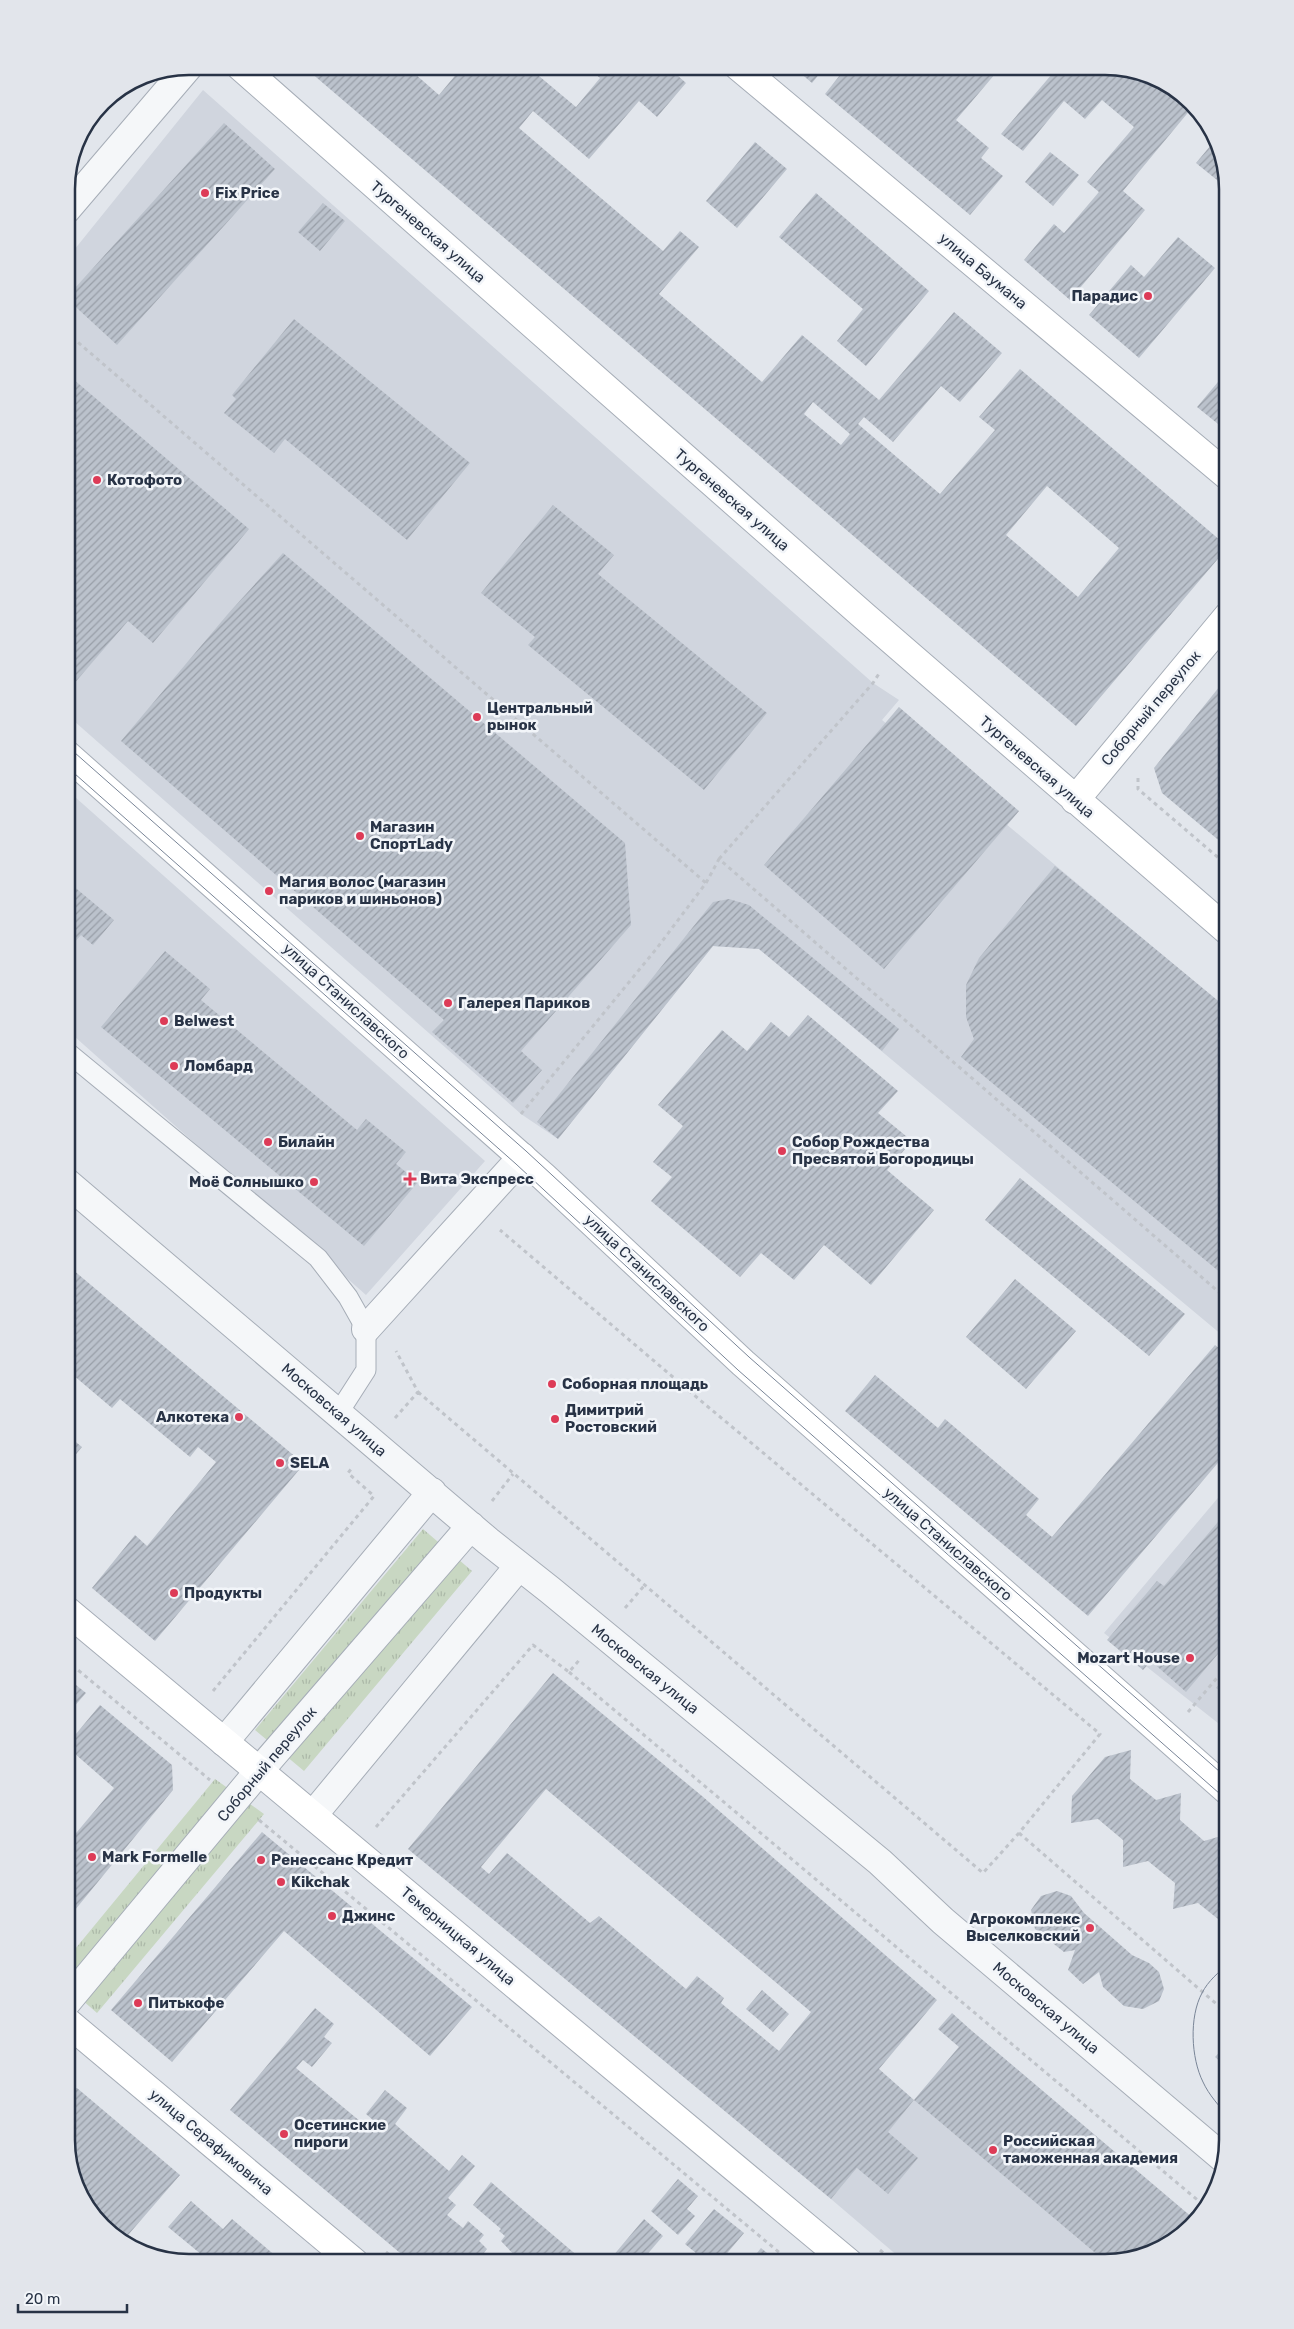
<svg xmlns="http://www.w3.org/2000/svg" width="1294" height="2329" font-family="Rubik,sans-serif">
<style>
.built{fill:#d0d5de}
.park{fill:url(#park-tufts)}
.building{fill:url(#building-hatch);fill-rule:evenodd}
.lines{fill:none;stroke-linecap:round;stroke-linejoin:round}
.lane-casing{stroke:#a6adb7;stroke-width:21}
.street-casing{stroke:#a6adb7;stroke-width:30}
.secondary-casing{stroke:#a6adb7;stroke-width:30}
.path{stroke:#c0c4ca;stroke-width:3;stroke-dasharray:4 4;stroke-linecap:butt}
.lane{stroke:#f5f7f9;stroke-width:19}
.street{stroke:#f5f7f9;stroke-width:28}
.secondary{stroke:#fff;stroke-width:28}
.tram{stroke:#798597;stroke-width:1}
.poi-dot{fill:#dd3b57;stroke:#f2f5f9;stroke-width:2}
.labels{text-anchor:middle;stroke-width:5;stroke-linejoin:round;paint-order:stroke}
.poi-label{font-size:15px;font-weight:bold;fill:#283346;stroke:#f2f5f9;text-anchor:start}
.street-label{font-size:15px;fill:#283346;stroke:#f2f5f9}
.rim{fill:none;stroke:#283346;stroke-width:2.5}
</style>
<defs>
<pattern id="park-tufts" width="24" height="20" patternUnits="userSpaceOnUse" patternTransform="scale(1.25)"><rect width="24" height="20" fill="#c8d7c2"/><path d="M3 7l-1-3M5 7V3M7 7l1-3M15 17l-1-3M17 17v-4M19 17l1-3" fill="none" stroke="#acb9a8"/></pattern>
<pattern id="building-hatch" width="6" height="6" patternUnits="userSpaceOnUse" patternTransform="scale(1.25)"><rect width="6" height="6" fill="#bbc2cc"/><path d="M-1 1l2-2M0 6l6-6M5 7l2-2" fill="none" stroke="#989ea7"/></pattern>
</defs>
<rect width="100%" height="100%" fill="#e2e6ec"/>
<path class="built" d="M203,90L873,683L899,700L882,720L1228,1010V1340L759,949L713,946L558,1139L521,1114L66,714V260Z
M66,789L485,1161L366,1295L66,1029Z
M1228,1486V1731L1104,1633Z
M972,2031L1194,2219L1152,2253L1105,2263H906L831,2199Z"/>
<path class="park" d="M423,1529L472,1571L304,1771L255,1730Z
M215,1779L264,1814L97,2013L66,1986V1960Z"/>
<path class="building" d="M303,66H406L439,95L463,66H527L576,107L600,78L586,66H667L686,83L657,117L639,101L589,159L533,111L519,128L663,251L680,231L699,247L659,294L762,382L802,335L879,400L954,312L1002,353L960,402L941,386L893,442L864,417L858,424L940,494L995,430L979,417L1020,369L1228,547L1076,726ZM813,402L850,434L841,445L804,414ZM1047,486L1119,548L1078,597L1006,535Z
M792,66H826L812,83Z
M847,66L1001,67L956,120L989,148L981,158L1003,176L970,215L825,94Z
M1058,67H1113L1173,87L1191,109L1123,191L1145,210L1070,300L1024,260L1054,224L1064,233L1099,192L1087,182L1134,127L1102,100L1085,119L1064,101L1023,151L1001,134Z
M112,96L90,123H89L103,102Z
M224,123L275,169L117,345L66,298Z
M1216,139L1218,142L1228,189L1196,163Z
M755,142L787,169L737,228L706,201Z
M1050,152L1079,175L1053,206L1025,182Z
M816,193L929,291L866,366L837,341L863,309L779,237Z
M323,203L345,221L320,251L298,232Z
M1178,237L1215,268L1139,358L1089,315L1131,265L1144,277Z
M294,319L470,463L407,540L285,439L274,453L224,413L236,399L232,395Z
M1228,370V432L1197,407Z
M66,373L249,529L153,643L128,621L66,693Z
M553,505L614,555L598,574L767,713L704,790L528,645L535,637L481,593Z
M283,553L625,843L631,925L521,1051L542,1070L513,1103L432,1032L444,1020L121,741L227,615Z
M1228,676V848L1162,793L1154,768Z
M899,707L1019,811L884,969L764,865Z
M1055,866L1228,1009V1279L961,1057L974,1039L966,1017V985L979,958Z
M66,880L114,920L93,945L81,935L66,952Z
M729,899L749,905L899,1029L882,1051L759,949L713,946L558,1139L537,1122L713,902Z
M165,951L210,989L201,1000L357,1130L366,1119L406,1152L396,1164L418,1182L364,1246L101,1027Z
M808,1015L898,1091L878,1113L912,1141L887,1170L934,1210L871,1285L824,1245L794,1280L761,1253L740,1277L651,1201L672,1177L653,1162L683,1126L658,1105L722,1030L747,1051L771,1022L789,1037Z
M1020,1178L1185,1314L1149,1356L985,1220Z
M66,1264L304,1464L155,1641L92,1588L135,1535L147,1546L216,1462L198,1447L190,1457L120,1399L112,1408L66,1369Z
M1015,1279L1076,1331L1026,1389L966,1337Z
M1215,1345L1228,1355V1451L1088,1616L845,1411L875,1375L938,1428L945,1419L1039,1499L1026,1515L1052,1537Z
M66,1434L82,1447L66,1466Z
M1228,1510V1642L1186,1692L1151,1661L1143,1670L1107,1640L1157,1581L1164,1586Z
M553,1673L702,1796L937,2000L879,2069L914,2100L888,2132L918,2158L888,2194L857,2168L831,2199L408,1849ZM546,1789L811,2012L779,2051L721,2003L724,1998L697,1976L686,1989L599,1916L590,1923L507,1853L489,1874L481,1867Z
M1228,1675V1697L1216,1688Z
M66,1677L86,1693L66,1716Z
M100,1705L172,1765L173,1790L66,1921V1845L114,1788L66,1746Z
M1131,1750L1130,1779L1156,1800L1181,1793L1180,1820L1204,1841L1228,1834V1949L1222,1951L1223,1923L1198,1903L1173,1909L1175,1883L1148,1861L1123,1867V1840L1098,1819L1071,1823L1072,1796L1105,1757Z
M262,1832L472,2007L430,2056L284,1931L172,2062L111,2010Z
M1057,1891L1071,1896L1084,1913L1132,1955L1149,1963L1159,1972L1164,1989L1159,2001L1143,2009L1124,2006L1103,1987L1099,1972L1083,1984L1068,1970L1075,1950L1064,1952L1035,1929L1031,1910L1041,1896Z
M762,1990L789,2014L773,2032L746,2009Z
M315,2008L334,2024L324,2037L332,2043L312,2067L303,2060L296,2068L367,2127L373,2120L366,2114L385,2090L407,2108L395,2124L449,2171L462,2155L475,2166L448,2198L456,2205L447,2215L463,2228L468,2221L484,2235L479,2241L487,2249L476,2263H412L230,2110Z
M952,2013L972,2031L1194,2219L1152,2253L1106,2262L914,2100L959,2047L938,2029Z
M1228,2043V2068L1215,2057Z
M77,2088L180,2175L122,2242L76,2187L66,2140V2089Z
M678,2179L698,2196L687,2209L695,2216L678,2235L651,2211Z
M491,2182L520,2207L586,2263H517L519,2260L501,2241L505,2236L499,2231L501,2229L473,2205Z
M191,2201L223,2229L232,2219L284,2263H196L202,2255L168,2227Z
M714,2209L744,2233L719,2263H708L685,2244Z
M644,2219L663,2236L644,2258L649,2263H607Z
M761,2248L779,2263H749Z"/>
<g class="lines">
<defs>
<path id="lane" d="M66,1051L318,1258L348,1297L366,1329V1370L339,1412"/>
<path id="street" d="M66,210L189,66
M66,1182L488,1541L550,1590L880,1862L943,1921L1222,2157
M366,1329L522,1157
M224,1742L432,1492
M313,1815L519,1566
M66,2003L259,1771L471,1526"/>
<path id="secondary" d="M240,66L864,616L1228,931
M738,66L1228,476
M66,754L544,1177L743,1363L1228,1791
M1075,800L1228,616
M66,1610L849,2263
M66,2021L355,2263"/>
</defs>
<use href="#lane" class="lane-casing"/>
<use href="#street" class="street-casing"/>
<use href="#secondary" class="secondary-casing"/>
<path class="path" d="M66,332L706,883
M1138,778V789L1228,866
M719,859L873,683L880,672
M521,1114L657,948L706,883L719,859L1228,1300
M418,1392L983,1873L1019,1833L1100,1734L707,1406L500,1230
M395,1418L418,1392L396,1351
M492,1501L513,1474
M625,1608L644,1586
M66,1660L210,1780
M569,1672L1207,2208
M213,1691L374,1496L348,1473L352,1468
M1188,1712L1228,1665
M259,1820L792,2263
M376,1827L533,1645L569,1672L581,1658
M1019,1833L1228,2014
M880,2250L895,2263
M386,2252L399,2263"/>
<use href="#lane" class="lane"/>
<use href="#street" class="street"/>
<use href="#secondary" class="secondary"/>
<path class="tram" d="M66,745L526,1151L749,1357L1228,1779
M66,766L516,1164L738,1370L1228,1801
M1228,2116C1219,2106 1209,2095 1203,2082C1191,2058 1189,2017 1202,1993C1208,1981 1219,1972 1228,1964"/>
</g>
<g class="poi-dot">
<circle cx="205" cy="193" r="5"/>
<circle cx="1148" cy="296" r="5"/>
<circle cx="97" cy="480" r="5"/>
<circle cx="477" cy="717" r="5"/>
<circle cx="360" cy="836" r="5"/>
<circle cx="269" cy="891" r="5"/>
<circle cx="448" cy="1003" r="5"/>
<circle cx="164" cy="1021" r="5"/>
<circle cx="174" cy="1066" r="5"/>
<circle cx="268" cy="1142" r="5"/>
<circle cx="782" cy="1151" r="5"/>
<path d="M407.5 1171.5h5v5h5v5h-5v5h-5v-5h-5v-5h5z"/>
<circle cx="314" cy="1182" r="5"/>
<circle cx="552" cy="1384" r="5"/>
<circle cx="239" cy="1417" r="5"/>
<circle cx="555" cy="1419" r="5"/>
<circle cx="280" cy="1463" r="5"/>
<circle cx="174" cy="1593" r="5"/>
<circle cx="1190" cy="1658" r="5"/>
<circle cx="92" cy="1857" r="5"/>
<circle cx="261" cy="1860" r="5"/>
<circle cx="281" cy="1882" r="5"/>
<circle cx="332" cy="1916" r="5"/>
<circle cx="1090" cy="1928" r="5"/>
<circle cx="138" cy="2003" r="5"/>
<circle cx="284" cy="2134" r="5"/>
<circle cx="993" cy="2150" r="5"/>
</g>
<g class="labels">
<g class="poi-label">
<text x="215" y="198">Fix Price</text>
<text x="1138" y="301" text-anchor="end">Парадис</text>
<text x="107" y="485">Котофото</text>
<text x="487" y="713">Центральный<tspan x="487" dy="17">рынок</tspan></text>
<text x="370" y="832">Магазин<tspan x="370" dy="17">СпортLady</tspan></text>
<text x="279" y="887">Магия волос (магазин<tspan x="279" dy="17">париков и шиньонов)</tspan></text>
<text x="458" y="1008">Галерея Париков</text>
<text x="174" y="1026">Belwest</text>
<text x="184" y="1071">Ломбард</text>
<text x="278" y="1147">Билайн</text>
<text x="792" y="1147">Собор Рождества<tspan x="792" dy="17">Пресвятой Богородицы</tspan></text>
<text x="420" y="1184">Вита Экспресс</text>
<text x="304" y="1187" text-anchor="end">Моё Солнышко</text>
<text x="562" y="1389">Соборная площадь</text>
<text x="565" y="1415">Димитрий<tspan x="565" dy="17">Ростовский</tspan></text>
<text x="229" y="1422" text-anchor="end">Алкотека</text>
<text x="290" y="1468">SELA</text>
<text x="184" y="1598">Продукты</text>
<text x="1180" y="1663" text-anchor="end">Mozart House</text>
<text x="102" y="1862">Mark Formelle</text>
<text x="271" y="1865">Ренессанс Кредит</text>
<text x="291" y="1887">Kikchak</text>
<text x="342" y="1921">Джинс</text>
<text x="1080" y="1924" text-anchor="end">Агрокомплекс<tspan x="1080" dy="17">Выселковский</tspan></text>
<text x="148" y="2008">Питькофе</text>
<text x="294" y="2130">Осетинские<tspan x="294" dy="17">пироги</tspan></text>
<text x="1003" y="2146">Российская<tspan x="1003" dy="17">таможенная академия</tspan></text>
</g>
<g class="street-label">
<text transform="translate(428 232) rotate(41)" y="5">Тургеневская улица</text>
<text transform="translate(983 271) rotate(40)" y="5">улица Баумана</text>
<text transform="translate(732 500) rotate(41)" y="5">Тургеневская улица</text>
<text transform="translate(1151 708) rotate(-50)" y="5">Соборный переулок</text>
<text transform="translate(1037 767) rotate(41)" y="5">Тургеневская улица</text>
<text transform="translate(346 1001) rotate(42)" y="5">улица Станиславского</text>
<text transform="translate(647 1273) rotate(43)" y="5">улица Станиславского</text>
<text transform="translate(334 1410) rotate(41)" y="5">Московская улица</text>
<text transform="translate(948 1544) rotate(41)" y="5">улица Станиславского</text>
<text transform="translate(645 1669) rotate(39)" y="5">Московская улица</text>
<text transform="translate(267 1764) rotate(-50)" y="5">Соборный переулок</text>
<text transform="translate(458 1936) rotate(40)" y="5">Темерницкая улица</text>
<text transform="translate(1046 2008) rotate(40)" y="5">Московская улица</text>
<text transform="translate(211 2142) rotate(40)" y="5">улица Серафимовича</text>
</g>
</g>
<path d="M0 0H1294V2329H0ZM189 75H1105A114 114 0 0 1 1219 189V2140A114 114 0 0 1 1105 2254H189A114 114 0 0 1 75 2140V189A114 114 0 0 1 189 75Z" fill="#e2e5eb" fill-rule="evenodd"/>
<path class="rim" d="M189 75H1105A114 114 0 0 1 1219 189V2140A114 114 0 0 1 1105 2254H189A114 114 0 0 1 75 2140V189A114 114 0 0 1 189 75Z"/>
<path d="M18 2304v8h109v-8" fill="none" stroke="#283346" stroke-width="2.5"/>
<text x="25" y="2304" font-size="15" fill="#283346" stroke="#f2f5f9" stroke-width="4" paint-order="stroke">20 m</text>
</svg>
